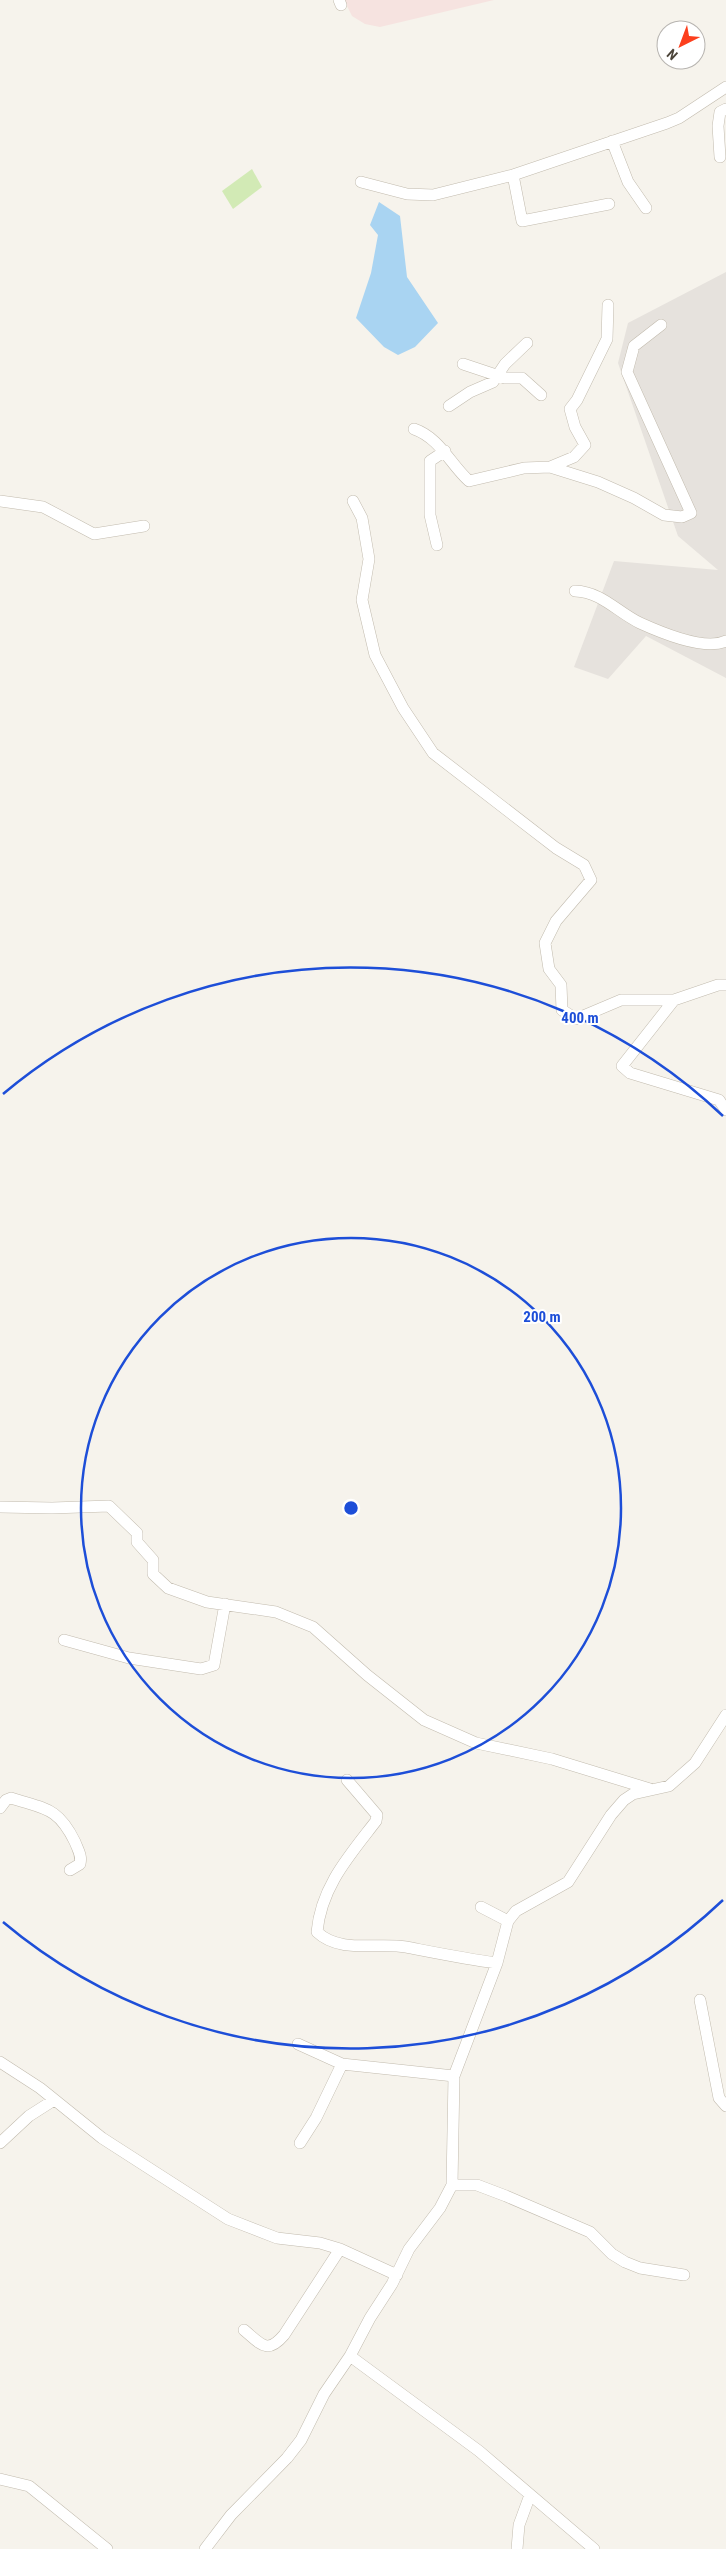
<svg xmlns="http://www.w3.org/2000/svg" width="726" height="2549" font-family="'Roboto Condensed',sans-serif">
<style>
.industrial{fill:#e6e2dd}
.medical{fill:#f6e3e0}
.park{fill:#d2eab5}
.water{fill:#a9d4f2}
.lines{fill:none;stroke-linecap:round;stroke-linejoin:round}
.minor-casing{stroke:#c2bbae;stroke-width:12}
.minor{stroke:#fff;stroke-width:11}
.ring{fill:none;stroke:#1d4ed8;stroke-width:2.5}
.centre{fill:#1d4ed8;stroke:#fff;stroke-width:2.5}
.ring-label{font-size:15px;text-anchor:middle;font-weight:bold;fill:#1d4ed8;stroke:#fff;stroke-width:4;stroke-linejoin:round;paint-order:stroke}
</style>
<rect width="100%" height="100%" fill="#f6f3ec"/>
<path class="industrial" d="M726,272V678L646,636L608,679L574,667L614,561L718,570L678,536L618,363L628,323Z"/>
<path class="medical" d="M344,0H494L380,27L365,24L352,16Z"/>
<path class="park" d="M252,169L262,187L233,209L222,191Z"/>
<path class="water" d="M379,202L400,216L407,277L438,323L415,347L398,355L384,347L356,318L371,273L378,235L370,225Z"/>
<g class="lines">
<defs>
<path id="minor" d="M339,0L341,5
M612,141L628,182L646,208
M720,157L718,126L720,112L726,109
M513,175L522,221L609,204
M361,182L407,194L433,195L513,175L667,123L679,118L726,87
M463,364L505,378H522L541,395
M449,406L470,392L493,382L505,364L527,343
M414,429C440,438 450,464 469,481L524,468L550,467L574,457L585,445L575,427L570,409L577,400L607,339L608,305
M550,467L598,482L634,498L664,515L682,517L691,513L627,372L634,346L661,325
M0,501L43,507L94,534L144,526
M353,501L362,518L369,559L362,600L375,655L403,708L433,753L556,848L584,865L591,880L556,921L545,943L549,969L561,985L562,1010L576,1019L621,1000H674L622,1066L630,1073L719,1100L726,1110
M437,545L430,515V461L445,451
M575,591C602,592 617,612 640,623C662,633 705,651 726,641
M674,1000L718,985H726
M0,1507L52,1508L109,1506L137,1533V1542L153,1560V1574L168,1588L207,1602L276,1612L313,1627L367,1675L424,1720L476,1743L552,1759L650,1789
M64,1640L129,1658L201,1669L214,1665L225,1604
M347,1780L377,1815L376,1821C349,1856 321,1887 317,1932C340,1954 378,1942 406,1947C437,1953 466,1959 497,1963
M0,1808L6,1800L11,1798C45,1809 58,1807 75,1842C78,1850 82,1855 80,1864L70,1870
M481,1907L508,1921
M700,2000L719,2098L726,2106
M298,2044L342,2064L454,2076
M0,2062L40,2088L102,2138L228,2219L277,2238L320,2243L340,2249L397,2275
M0,2143L29,2116L54,2100
M300,2143L316,2118L342,2064
M452,2185H477L506,2196L590,2232L612,2254L625,2262L640,2268L684,2275
M244,2330C261,2344 267,2355 284,2335L340,2249
M350,2356L479,2451L594,2549
M0,2479L29,2486L107,2549
M205,2549L231,2515L287,2458L301,2440L324,2394L350,2356L370,2318L392,2284L409,2249L440,2208L452,2185L454,2076L497,1963L508,1921L516,1911L568,1882L611,1815L624,1800L633,1794L669,1786L695,1763L726,1715
M517,2549L519,2525L530,2495"/>
</defs>
<use href="#minor" class="minor-casing"/>
<use href="#minor" class="minor"/>
</g>
<g class="ring">
<circle cx="351" cy="1508" r="270"/>
<path d="M723 1900A541 541 0 0 1 3 1922M3 1094A541 541 0 0 1 723 1116"/>
</g>
<circle cx="351" cy="1508" r="8" class="centre"/>
<g class="ring-label">
<text x="580" y="1023">400 m</text>
<text x="542" y="1322">200 m</text>
</g>
<g transform="translate(681 45) rotate(222)"><circle r="24" fill="#ffffff" stroke="#b7b4b0"/>
<path d="M0-4L9 19L0 12L-9 19Z" fill="#fc3f1d"/>
<text y="-8" font-size="14" font-weight="bold" text-anchor="middle" fill="#4b4439">N</text>
</g>
</svg>
